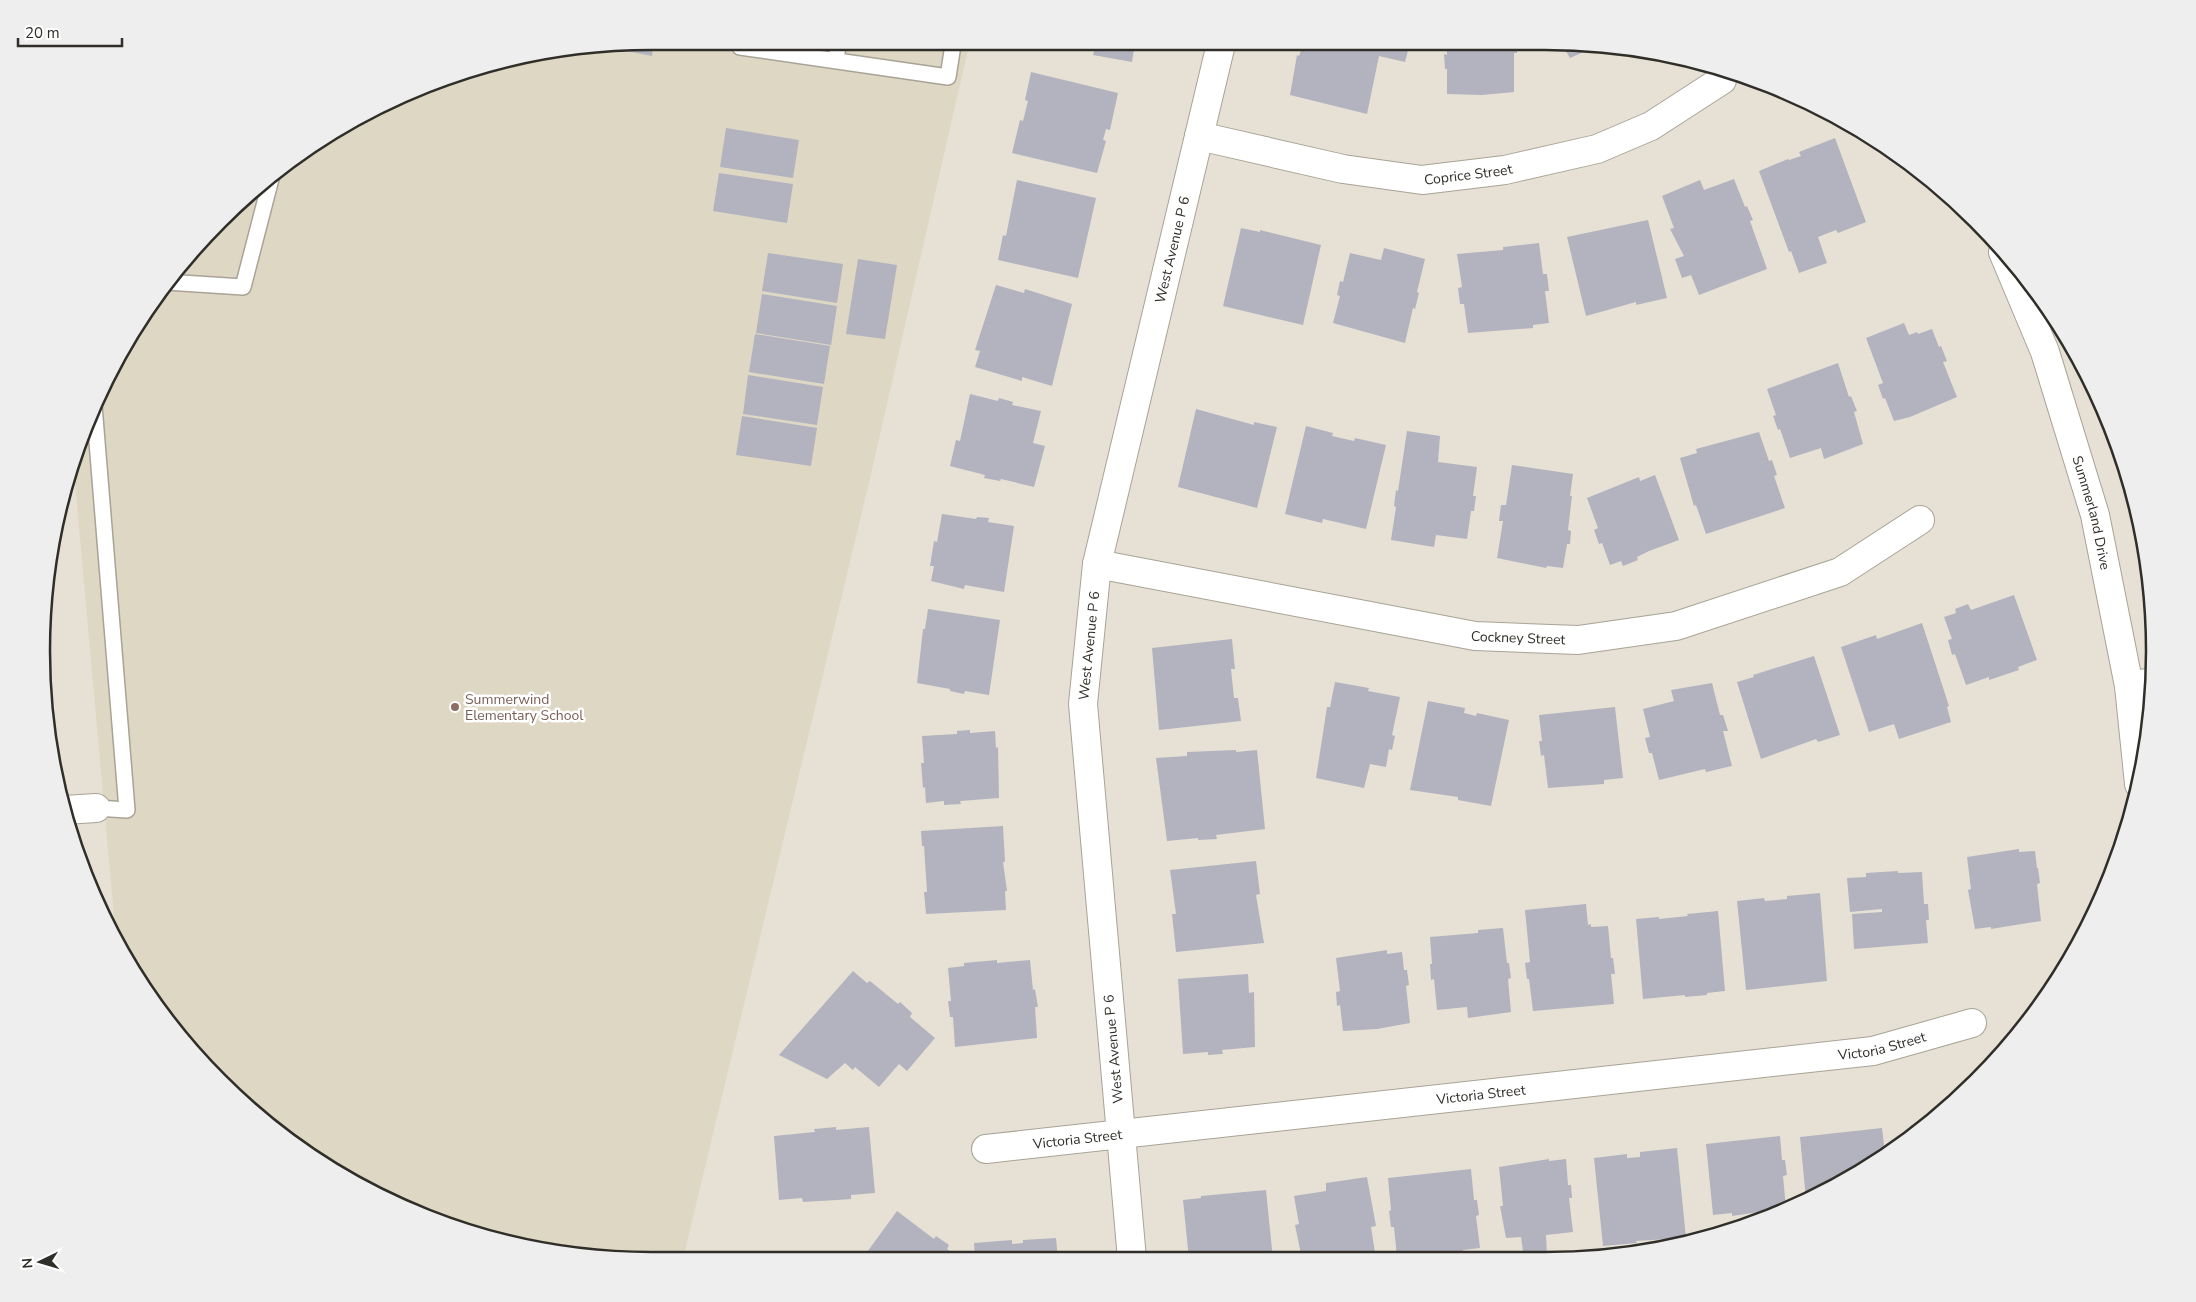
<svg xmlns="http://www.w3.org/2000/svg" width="2196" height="1302" font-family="'Nunito Sans',sans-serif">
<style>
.built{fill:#ded7c3}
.building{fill:#b3b3c0}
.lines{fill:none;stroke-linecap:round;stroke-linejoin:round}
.lane-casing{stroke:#a8a396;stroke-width:18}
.street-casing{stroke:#a8a396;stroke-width:30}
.secondary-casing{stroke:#a8a396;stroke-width:30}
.lane{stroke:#fff;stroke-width:15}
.street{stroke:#fff;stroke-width:28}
.secondary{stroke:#fff;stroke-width:28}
.education-dot{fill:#8d6e63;stroke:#fff;stroke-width:2}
.labels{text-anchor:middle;stroke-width:5;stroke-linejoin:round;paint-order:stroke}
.street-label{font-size:14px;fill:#302e29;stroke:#fff}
.education-label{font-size:14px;fill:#785e54;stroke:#fff;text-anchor:start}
.rim{fill:none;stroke:#302e29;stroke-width:2.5}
</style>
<rect width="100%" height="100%" fill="#e6e1d4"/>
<path class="built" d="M969,45L871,474L683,1259H611L455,1228L312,1158L220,1082L167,1022L116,939L73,460L104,381L167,280L280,167L381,104L455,74L571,47Z"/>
<path class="building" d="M1410,43L1405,62L1379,56L1367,114L1290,95L1297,55L1299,56L1301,50L1299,49L1300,44Z
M1447,43H1517V53H1514V92L1482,95L1447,94V69H1445L1444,54L1447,55Z
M1561,43H1585L1599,45L1570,58Z
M1140,44L1139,50L1134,49L1132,62L1093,55L1094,51L1065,45Z
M601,46H653L652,56Z
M1031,72L1118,93L1110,130L1106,129L1103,140L1106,141L1097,173L1012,153L1020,120L1023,121L1028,101L1025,100Z
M726,128L799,140L793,178L720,167Z
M1835,138L1866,222L1838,233L1836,230L1818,237L1827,263L1799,273L1791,251L1789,252L1759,171L1788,159L1789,160L1801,156L1799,152Z
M719,173L793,184L787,223L713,211Z
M1734,179L1745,207L1747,206L1753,220L1750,221L1767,269L1699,295L1691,275L1682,278L1675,259L1684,256L1670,229L1674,228L1662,196L1700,180L1704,190Z
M1017,180L1096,198L1078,278L998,260L1003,235L1006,236Z
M1648,220L1667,298L1636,305V302L1586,316L1567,237Z
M1241,228L1260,232V230L1321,245L1303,325L1223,306Z
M1539,243L1543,274H1547L1549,291H1545L1549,323L1533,325V328L1468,333L1464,304H1460L1458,288L1462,287L1457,254L1503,250V247Z
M1384,248L1425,259L1417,292L1419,293L1415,309L1413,308L1405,343L1333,323L1340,296L1337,295L1340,281L1343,282L1350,253L1381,260Z
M768,253L843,264L837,303L762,291Z
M858,259L897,265L885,339L846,334Z
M996,285L1024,293L1025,289L1072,304L1052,386L1022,377V381L975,367L980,351L975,350Z
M762,294L837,306L831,345L756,333Z
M1904,323L1909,335L1917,332L1918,334L1932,329L1939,347L1941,346L1947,361L1943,362L1957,397L1910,417L1894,421L1885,398L1883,399L1878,385L1883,383L1866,338Z
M755,334L830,346L824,384L749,372Z
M1838,363L1849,397L1851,396L1857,411L1854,412L1863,444L1824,459L1821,448L1790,458L1780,429L1778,430L1773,416L1776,415L1767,389Z
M748,375L823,387L817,425L743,414Z
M970,394L998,401L999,398L1013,402L1012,405L1041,411L1033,443L1045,446L1034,487L1001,479L1000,481L984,478L985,475L950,466L956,440L960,441Z
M1196,409L1254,425V422L1277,427L1257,508L1178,487Z
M742,416L817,428L811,466L736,455Z
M1306,426L1333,433L1332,436L1354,441L1355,438L1386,445L1366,529L1323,519L1322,523L1285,514Z
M1407,431L1440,436L1438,462L1477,467L1473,496H1476L1474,511H1471L1467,539L1436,535L1434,547L1391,540L1396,507L1394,506L1396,490L1398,491Z
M1759,432L1769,461L1772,460L1777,475L1774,476L1785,508L1706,534L1696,505L1694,506L1680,458L1697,453L1696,449Z
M1512,465L1573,474L1570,496H1572L1568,530L1571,531L1570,544H1567L1563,568L1547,566L1546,568L1497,558L1503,521H1499L1501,505H1506Z
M1655,475L1679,540L1649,551L1637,557L1638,560L1623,566L1621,561L1610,565L1602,543L1599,544L1594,530L1598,528L1587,498L1639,477L1640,481Z
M942,514L976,519L977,517L989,518L988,522L1014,526L1004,592L965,585L964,589L931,581L934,566H930L934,541L937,542Z
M2014,595L2037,660L2018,667L2019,670L1989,680V677L1966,685L1955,654L1952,655L1948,640L1952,639L1944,617L1956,613L1955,609L1968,604L1971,610Z
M928,609L1000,620L989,695L965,691L964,694L950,691V689L917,683L923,629H925Z
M1922,623L1949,706L1947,707L1951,722L1899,739L1894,724L1869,732L1841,647L1876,635L1877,639Z
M1232,639L1235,669H1231L1234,698H1238L1241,721L1159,730L1152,648Z
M1814,656L1840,735L1818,742L1816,739L1761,759L1737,682L1754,677L1753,675Z
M1335,682L1369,688L1368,691L1400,697L1392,735L1395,736L1392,750L1389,749L1386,767L1370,764L1364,788L1316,778L1327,707H1330Z
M1712,683L1720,715H1723L1728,731H1723L1732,766L1706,772L1705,769L1659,780L1652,753H1649L1645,738L1650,737L1643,709L1674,701L1671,690Z
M1428,701L1465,708L1464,713L1476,716L1477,713L1509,720L1491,806L1458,800V797L1410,790Z
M1615,707L1623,778L1604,780V784L1548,788L1544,755L1541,756L1539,741H1542L1539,715Z
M970,730V733L995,731L996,748L998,747L999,798L960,801L961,804L944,805V801L926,803L925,787L923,788L921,763H924L922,736L957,734V731Z
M1236,750V752L1257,750L1265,829L1216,835L1217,839L1198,840V838L1167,841L1156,758L1187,756V752Z
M1003,826L1005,862H1003L1007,891H1005L1006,910L926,914L924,892H927L924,846H922L921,831Z
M2019,849V852L2035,851L2037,868H2038L2040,883L2037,884L2041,921L1991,929V927L1975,929L1968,890L1971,889L1967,857Z
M1256,861L1260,894L1256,895L1264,943L1176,952L1172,914H1176L1170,870Z
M1898,871V873L1922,872L1924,904H1928L1929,920H1926L1928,943L1854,949L1852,914L1882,912V909L1850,912L1847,878L1866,877V873Z
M1820,893L1827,981L1746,990L1737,901L1764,898L1765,901L1787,899V896Z
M1586,904L1588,925L1591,924V927L1608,926L1611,958H1613L1615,974H1611L1614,1004L1533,1011L1529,979H1527L1525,963L1530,962L1525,910Z
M1718,911L1725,991L1707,993V995L1685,997V995L1643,999L1636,919L1659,917V919L1688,916L1687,914Z
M1503,928L1507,963H1509L1511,978L1508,979L1511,1012L1468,1018L1467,1007L1437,1010L1434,979L1431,980L1430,964H1432L1430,937L1478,933V930Z
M1387,950V954L1402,952L1404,970H1407L1409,985L1406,986L1410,1023L1377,1029L1343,1031L1340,1005L1337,1006L1336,992L1340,991L1336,958Z
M997,960V963L1030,960L1033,990L1035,989L1038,1007H1035L1037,1038L955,1047L953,1017H950L948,1001H951L948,968L964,966V963Z
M853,971L867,983L870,981L898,1004L900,1002L912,1013L910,1017L935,1038L907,1071L899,1064L879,1087L855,1067L853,1070L845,1063L827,1079L779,1055Z
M1248,974L1249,993L1254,992L1255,1047L1222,1050L1223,1054L1208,1055V1052L1183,1054L1178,979Z
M1928,1123L1926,1124L1912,1135L1911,1125Z
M836,1127V1130L869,1127L875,1193L851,1195V1199L837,1200L803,1202L802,1198L779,1200L774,1136L815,1132L814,1129Z
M1882,1128L1885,1154L1850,1179L1806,1199L1800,1137Z
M1780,1136L1782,1160H1785L1787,1175L1783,1176L1786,1208L1732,1216V1213L1713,1215L1706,1144Z
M1677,1148L1686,1238L1636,1241L1637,1243L1603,1246L1594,1158L1627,1154V1158L1640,1157V1152Z
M1549,1159V1161L1566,1159L1568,1185H1571L1572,1198H1569L1573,1232L1546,1235L1547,1256L1524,1258L1521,1237L1506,1238L1500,1206H1503L1499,1167Z
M1471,1169L1474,1200H1477L1479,1215L1476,1216L1480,1248L1463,1250V1253L1397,1257L1394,1227H1391L1389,1211L1391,1210L1388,1178Z
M1367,1177L1376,1226L1371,1227L1376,1259H1302L1295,1225L1299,1224L1294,1196L1326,1191V1183Z
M1266,1190L1273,1259H1189L1183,1200L1201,1198V1196Z
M897,1211L934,1239L936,1236L949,1245L947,1249L956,1256L954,1259H862Z
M1056,1238L1058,1259H975L974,1243L1012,1240V1244L1023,1243V1240Z"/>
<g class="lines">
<defs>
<path id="lane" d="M740,46V47L948,77L953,45
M836,61L838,45
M166,282L243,287L272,175
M94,405L127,810L96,808"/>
<g id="street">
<path id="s1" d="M1199,136L1343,169L1422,180L1505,170L1597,149L1651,126L1722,80"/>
<path id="s2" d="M1097,564L1475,636L1578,640L1676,626L1840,572L1920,520"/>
<path d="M2129,686L2152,682"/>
<path d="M65,810L96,808"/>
<path id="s3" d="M986,1149L1873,1051L1972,1023"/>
<path id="s4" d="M1132,1259L1083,704L1097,564L1221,44"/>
</g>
<g id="secondary">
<path id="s5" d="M2003,252L2045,352L2095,515L2129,686L2139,784"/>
</g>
</defs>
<use href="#lane" class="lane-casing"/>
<use href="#street" class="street-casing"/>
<use href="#secondary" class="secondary-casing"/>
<use href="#lane" class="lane"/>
<use href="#street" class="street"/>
<use href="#secondary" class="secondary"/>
</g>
<circle class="education-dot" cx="455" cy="707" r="5"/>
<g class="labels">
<g class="street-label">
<text dy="5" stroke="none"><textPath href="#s1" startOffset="274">Coprice Street</textPath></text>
<text dy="5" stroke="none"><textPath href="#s4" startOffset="1021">West Avenue P 6</textPath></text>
<text dy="5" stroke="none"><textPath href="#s5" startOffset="276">Summerland Drive</textPath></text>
<text dy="5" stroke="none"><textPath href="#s2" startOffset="428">Cockney Street</textPath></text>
<text dy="5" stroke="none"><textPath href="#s4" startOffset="616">West Avenue P 6</textPath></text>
<text dy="5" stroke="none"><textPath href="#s3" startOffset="902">Victoria Street</textPath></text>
<text transform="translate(1113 1049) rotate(-95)" y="5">West Avenue P 6</text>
<text dy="5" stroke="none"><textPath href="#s3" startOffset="498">Victoria Street</textPath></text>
<text dy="5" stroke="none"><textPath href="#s3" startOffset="92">Victoria Street</textPath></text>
</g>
<g class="education-label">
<text x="465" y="704">Summerwind<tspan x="465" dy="16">Elementary School</tspan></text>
</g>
</g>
<path d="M0 0H2196V1302H0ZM651 50H1545A601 601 0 0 1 2146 651V651A601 601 0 0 1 1545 1252H651A601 601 0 0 1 50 651V651A601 601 0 0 1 651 50Z" fill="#eee" fill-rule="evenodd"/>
<path class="rim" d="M651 50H1545A601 601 0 0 1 2146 651V651A601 601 0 0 1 1545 1252H651A601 601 0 0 1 50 651V651A601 601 0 0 1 651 50Z"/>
<g transform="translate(40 1262) rotate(265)" stroke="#ffffff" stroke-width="4" paint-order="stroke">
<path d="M0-4L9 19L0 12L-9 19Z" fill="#302e29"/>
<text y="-8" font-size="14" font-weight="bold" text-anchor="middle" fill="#302e29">N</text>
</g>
<path d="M18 38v8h104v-8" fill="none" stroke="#302e29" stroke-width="2.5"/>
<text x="25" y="38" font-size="15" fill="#302e29" stroke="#ffffff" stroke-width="4" paint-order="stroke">20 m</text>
</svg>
